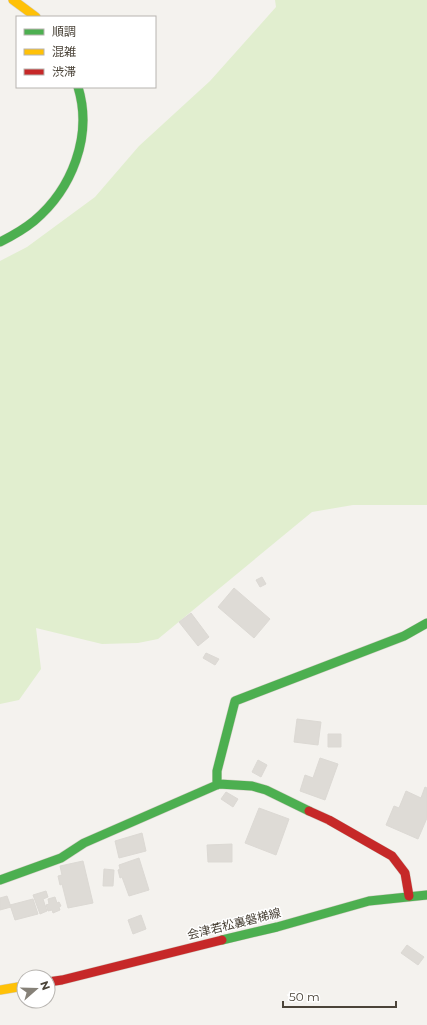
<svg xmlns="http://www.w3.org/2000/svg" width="427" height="1025" font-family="Montserrat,'Noto Sans JP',sans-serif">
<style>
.green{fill:#e1eecf}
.building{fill:#dedbd6;stroke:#dcd9d4}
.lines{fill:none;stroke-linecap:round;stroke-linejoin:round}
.fast-casing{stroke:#d3cfc5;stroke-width:10}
.slow-casing{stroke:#d3cfc5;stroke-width:10}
.jam-casing{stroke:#d3cfc5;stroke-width:10}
.fast{stroke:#4caf50;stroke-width:9}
.slow{stroke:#ffc107;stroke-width:9}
.jam{stroke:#c62828;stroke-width:9}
.labels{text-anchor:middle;stroke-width:3;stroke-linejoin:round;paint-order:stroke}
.street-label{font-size:12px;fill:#4b4439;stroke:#fff}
</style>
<rect width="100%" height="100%" fill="#f4f2ee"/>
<path class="green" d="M275,0H427V505H353L312,512L158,639L138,643L102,644L36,628L41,669L19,700L0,704V261L27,247L95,197L139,146L210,81L276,7Z"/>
<path class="building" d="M262,577L266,584L260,587L256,580Z
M234,588L270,619L254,638L218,607Z
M191,613L209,637L198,646L179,622Z
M206,653L219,659L215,665L203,658Z
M297,719L321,722L318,745L294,742Z
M328,734H341V747H328Z
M320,758L338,764L325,800L300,791L305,775L313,778Z
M258,760L267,765L261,777L252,772Z
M425,787L427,788V818L418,839L386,825L394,806L399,808L406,791L421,798Z
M226,792L238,799L233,807L221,799Z
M259,808L289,819L276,855L245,843Z
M142,833L146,851L119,858L115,841Z
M232,844V862H208L207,845Z
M139,858L149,890L129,896L122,877L120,878L118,870L120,869L119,865Z
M83,861L93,903L68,908L62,884L60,885L58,876L62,875L60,866Z
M104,869L114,870L113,886H103Z
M46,891L48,897L43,899L47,911L40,914L33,895Z
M7,896L11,907L0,910V898Z
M55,897L57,903L59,902L61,906L59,907L60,910L53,913L52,910L48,911L46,905L49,904L48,899Z
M33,899L38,914L15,920L10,905Z
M141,915L146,929L133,934L128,920Z
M407,945L424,957L418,965L401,953Z"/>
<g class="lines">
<defs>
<path id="fast" d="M0,242C12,236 23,230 34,221C72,189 93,136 78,87
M217,785V771L235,701L404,636L427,623
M0,880L61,858L84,843L219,784L252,786L266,790L309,811
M222,940L277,927L369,901L427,895"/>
<path id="slow" d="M13,0L36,17
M0,990L24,986"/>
<path id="jam" d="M309,811L329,820L392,856L405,873L409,896
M48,982L62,980L222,940"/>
</defs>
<use href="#fast" class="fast-casing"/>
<use href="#slow" class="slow-casing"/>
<use href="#jam" class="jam-casing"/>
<use href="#fast" class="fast"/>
<use href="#slow" class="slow"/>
<use href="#jam" class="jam"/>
</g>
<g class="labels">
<g class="street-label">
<text transform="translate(234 924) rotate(-14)" y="4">会津若松裏磐梯線</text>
</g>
</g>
<rect x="16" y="16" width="140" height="72" fill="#ffffff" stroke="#b7b4b0"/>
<rect x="24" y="29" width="20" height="6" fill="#4caf50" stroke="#b7b4b0"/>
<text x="52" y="36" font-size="12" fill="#4b4439">順調</text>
<rect x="24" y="49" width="20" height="6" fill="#ffc107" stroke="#b7b4b0"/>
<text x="52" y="56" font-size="12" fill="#4b4439">混雑</text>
<rect x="24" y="69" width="20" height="6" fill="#c62828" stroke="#b7b4b0"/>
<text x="52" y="76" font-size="12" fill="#4b4439">渋滞</text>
<g transform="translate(36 989) rotate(70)"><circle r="19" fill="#ffffff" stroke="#b7b4b0"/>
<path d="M0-3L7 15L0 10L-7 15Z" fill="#868178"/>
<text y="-6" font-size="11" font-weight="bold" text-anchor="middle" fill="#4b4439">N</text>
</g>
<path d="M283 1001v6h113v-6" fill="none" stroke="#4b4439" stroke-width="2"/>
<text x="289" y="1001" font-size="12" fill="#4b4439" stroke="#ffffff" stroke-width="3" paint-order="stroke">50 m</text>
</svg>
